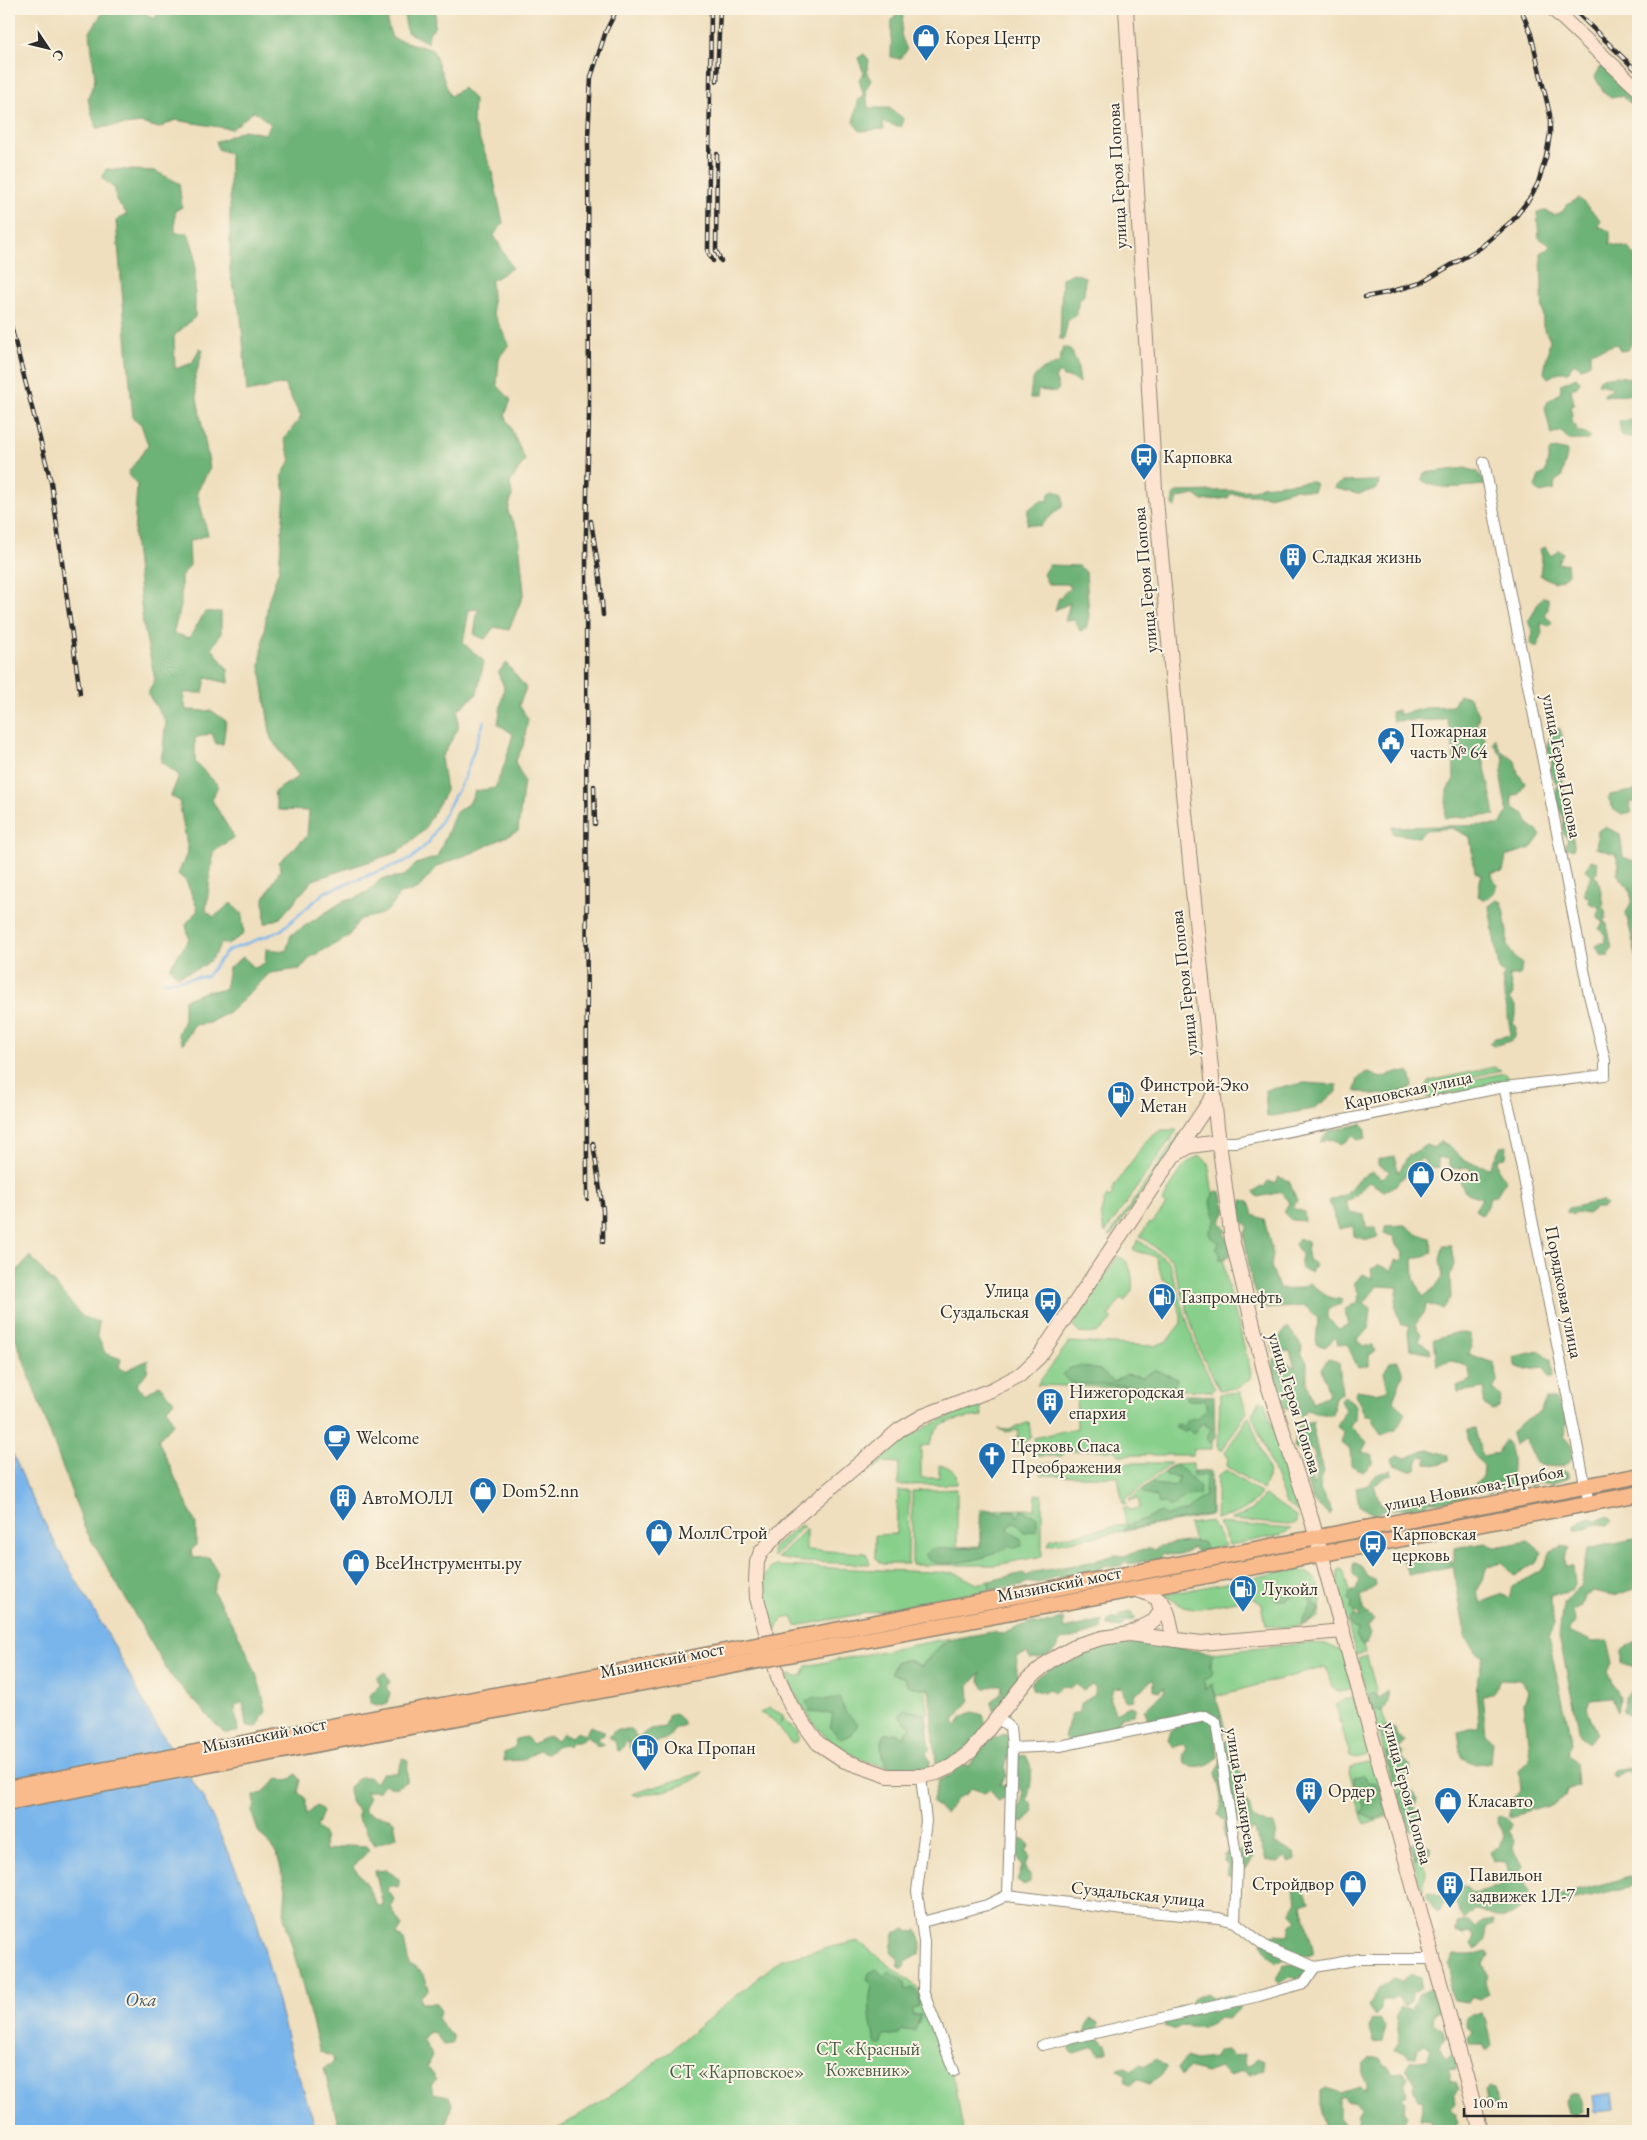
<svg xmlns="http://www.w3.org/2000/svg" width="1647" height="2140" font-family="'EB Garamond',serif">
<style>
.green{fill:#87cf8b;stroke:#597d5b}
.forest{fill:#6db277;stroke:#4c6e51}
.water{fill:#79b5eb;stroke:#52708b}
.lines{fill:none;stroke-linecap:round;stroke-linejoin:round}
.stream{stroke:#79b5eb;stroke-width:2.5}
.street-casing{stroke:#8d8574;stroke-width:12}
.secondary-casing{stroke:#8d8574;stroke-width:16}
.primary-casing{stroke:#8d8574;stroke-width:18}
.street{stroke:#fff;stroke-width:10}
.secondary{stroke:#fde4d1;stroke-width:14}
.primary{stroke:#fabb8c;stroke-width:15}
.rail-casing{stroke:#2b2b2b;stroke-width:4.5}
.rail{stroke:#fcf5e5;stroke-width:2.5;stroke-dasharray:8;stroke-linecap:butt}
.primary-bridge-casing{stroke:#8d8574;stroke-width:18;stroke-linecap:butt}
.primary-bridge{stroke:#fabb8c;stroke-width:15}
.labels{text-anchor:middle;stroke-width:4;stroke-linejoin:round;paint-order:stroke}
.poi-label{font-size:18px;fill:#2b2b2b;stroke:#fcf5e5;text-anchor:start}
.street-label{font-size:18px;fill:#2b2b2b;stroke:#fcf5e5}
.park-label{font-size:18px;fill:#475c48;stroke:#fcf5e5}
.water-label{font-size:19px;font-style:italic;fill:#425465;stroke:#fcf5e5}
</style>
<rect width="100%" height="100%" fill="#fcf5e5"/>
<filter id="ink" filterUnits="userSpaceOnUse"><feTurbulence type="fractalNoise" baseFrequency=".02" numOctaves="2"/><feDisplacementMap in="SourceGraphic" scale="10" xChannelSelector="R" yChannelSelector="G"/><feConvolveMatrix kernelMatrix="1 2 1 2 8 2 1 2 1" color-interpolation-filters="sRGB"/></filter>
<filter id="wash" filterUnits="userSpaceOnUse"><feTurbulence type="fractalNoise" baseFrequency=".0096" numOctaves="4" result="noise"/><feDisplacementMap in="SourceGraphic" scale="20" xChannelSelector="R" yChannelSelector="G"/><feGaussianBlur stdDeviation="1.12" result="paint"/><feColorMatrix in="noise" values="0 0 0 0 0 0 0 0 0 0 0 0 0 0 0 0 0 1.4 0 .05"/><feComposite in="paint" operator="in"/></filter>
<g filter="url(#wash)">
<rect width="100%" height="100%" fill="#efdfbe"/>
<path class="green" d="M1494,1067L1501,1070L1425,1088L1430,1081Z
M1504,1073L1508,1078L1506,1082L1429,1098L1424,1095V1090Z
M1161,1130H1177L1105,1233C1101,1219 1099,1209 1107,1196L1110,1198L1113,1193L1111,1191L1146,1141Z
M1180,1133L1182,1136L1112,1235L1109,1236Z
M1201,1156L1208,1163L1227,1282L1251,1372L1250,1379L1238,1388L1220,1390L1200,1352L1172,1260L1140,1236L1149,1223L1152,1224L1166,1205L1162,1202C1171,1188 1183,1158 1201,1156Z
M1138,1240L1169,1262L1197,1353L1215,1388L1213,1391L1037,1385L1069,1342L1155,1346L1167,1341L1181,1323V1316L1171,1284L1162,1278L1156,1258C1149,1252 1141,1255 1133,1249Z
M1120,1257C1132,1263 1133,1278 1132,1290L1125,1301L1121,1298L1108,1317L1112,1319C1101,1333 1096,1335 1079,1333L1073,1326L1075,1322L1116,1258Z
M1076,1391L1213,1396L1212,1449H1193V1455H1119L1113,1450L1067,1451L1062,1456H1037L1034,1438L1077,1428Z
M1240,1392L1247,1412L1222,1450L1218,1449L1220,1394Z
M1260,1400L1265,1403L1302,1514L1286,1504L1252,1414Z
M981,1404L982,1416C960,1419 935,1418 930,1445L921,1446V1478H939V1465L948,1467L956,1473L957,1484L898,1485L899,1463L883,1462L872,1470C906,1432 935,1422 981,1404Z
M1249,1416L1269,1472L1263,1490L1227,1466L1228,1457L1225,1452Z
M1029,1422L1031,1437L1021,1445L1018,1444V1430L1006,1432L998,1429L1009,1430Z
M1039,1463L1062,1464L1068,1469H1114L1119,1463H1171L1125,1500L1126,1504H1123L1118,1477L1041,1475Z
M1193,1463V1471H1211V1515L1048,1545L1051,1539L1126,1524L1123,1508L1127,1507L1128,1510L1140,1508L1138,1499L1129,1500L1174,1464Z
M1226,1470L1261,1494C1249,1509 1236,1516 1216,1519L1218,1476Z
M957,1489V1547L980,1546V1510L1035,1509L1036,1494L1042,1495V1556L996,1565H912V1491Z
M898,1491H909L908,1564H882L875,1558V1535L896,1534Z
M1265,1495L1296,1516V1523L1288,1525L1231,1520L1252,1510Z
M1211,1521L1225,1546L1197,1551L1189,1524Z
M1218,1523L1291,1529L1281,1535L1229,1545Z
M799,1526H804L773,1557L772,1551L774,1547Z
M806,1529V1550L866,1553L870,1564L802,1562L777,1558Z
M777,1566L956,1573L977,1584L989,1581L990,1590L796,1626L792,1617L782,1619L777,1630L774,1631L764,1578L770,1568Z
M1296,1569C1323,1575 1324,1595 1318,1618C1304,1628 1282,1629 1266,1625L1262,1604L1252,1598L1194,1609L1184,1607L1164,1595Z
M1343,1569L1365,1653L1356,1655L1337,1583L1338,1570Z
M950,1638L939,1647L921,1666L909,1660L896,1661L891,1673L905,1678L907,1686L928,1689L926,1692L927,1715L904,1709L899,1716L911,1728L906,1731L904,1737L898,1733L885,1734C879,1746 880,1757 889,1767C835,1758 807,1724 787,1676L792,1674L795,1677L803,1675L806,1666Z
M1309,1643L1326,1644L1343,1652L1352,1687L1350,1690L1339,1692L1333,1689L1326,1667L1216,1696L1212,1684L1205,1690L1204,1678L1210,1677L1212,1653Z
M1367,1656L1411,1820L1403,1821L1358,1659Z
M1352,1698L1355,1699L1370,1751C1367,1757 1356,1759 1350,1756L1336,1706L1339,1701Z
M770,1708L783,1715L780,1724L783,1717L785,1722L798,1731V1741L792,1744L772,1719L760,1713Z
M1368,1763H1373L1389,1816L1364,1824L1349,1771L1351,1767Z
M703,1772C688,1789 659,1791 638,1796L632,1794Z
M1417,1841L1426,1874L1422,1891L1409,1844Z
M858,1941L917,1987L956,2087L963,2131H554L636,2079L781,1959Z"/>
<path class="forest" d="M105,9H139L155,19L159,9H365V13L384,9L393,14L387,22L392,38L433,50L450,96L463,88L474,99L473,123L492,171L503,223L494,235L512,268L491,281L493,313L509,344L499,358L497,385L511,400L505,415L525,460L510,483L512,495L508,512L518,530L524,593L509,630L494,627L485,639L474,635L478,609L469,610L463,643L484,661L477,694L458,710V729L441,758L446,791L423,831L398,852L313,880L280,918L265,924L264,899L280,870L279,862L307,836L309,811L278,810L274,792L299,776L271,739L260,666L268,602L279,569L285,492L282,475L291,460L284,439L301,417L284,384L247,392L241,317L230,273V154L218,149L216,142L244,130L265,134L271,124L254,111L232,129L175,120L159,128L141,123L96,128L88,99L95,79L90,32Z
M408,9H436L434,28L429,33L428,43L407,32L404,15Z
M899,12L903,16L901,35L907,50L900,59L891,57L892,20Z
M864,54L869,60L867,74L871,80L866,89L868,108H889L903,118L902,126H895L883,122L884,129L860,131L853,122L859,99L864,97L859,79L864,73L858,58Z
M1601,66L1621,78L1628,90L1638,98V110L1622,96L1611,98L1604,93L1595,77Z
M106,169L155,171L179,183L182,207L175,211V233H188L195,254V317L174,336L175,369L192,363L200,348L203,350L194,382L210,468L197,492L208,535L189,541L190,565L181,577V607L173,633L189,638L205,612H221V633L212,648L228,670L229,683L206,678L203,693H183L186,710L212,711L226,721L223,744H216L212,733L195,738V762L218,785L212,800L234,837L213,852L206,911L214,917L231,903L242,914L244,934L228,944L221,943C209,968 202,967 177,976L170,967L189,939L186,924L198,910L186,881L178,874L188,851L179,801L171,796L179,775L161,762L166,722L148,694L155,679L143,624L134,535L137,485L128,473L148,445L141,424L133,418L116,221L127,214L116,200L115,189L102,178Z
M1579,198L1601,220L1598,226L1610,231V244L1628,248L1638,258V329L1632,333V343L1628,350L1620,351L1617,344L1590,352V363L1581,368L1574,363L1568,372H1559L1548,378L1544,373L1550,340L1543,326L1541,252L1548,250L1550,245L1539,238L1537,212L1547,211L1554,215L1562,212L1567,205Z
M1074,273L1085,277L1084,295L1078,302L1077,315L1068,320L1064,339H1060L1062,278Z
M1063,347L1070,349L1077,363L1080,382L1077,383L1072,378L1063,377L1059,372L1055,378L1059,388L1056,392L1038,390L1037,398H1030C1032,372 1036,372 1059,363Z
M1616,376L1631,378L1635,387L1638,386V394L1604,396V394L1612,390V387L1598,384L1601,378Z
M1576,377L1580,381L1577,387L1571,389L1574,404L1570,407L1573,416L1571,422L1577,427L1575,430L1590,436L1587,440H1569L1561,431L1551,435L1545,407L1548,401L1560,393L1561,384Z
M1638,419V435L1633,438L1621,435L1619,421Z
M1559,449L1567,451C1567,462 1562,467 1562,477L1555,481L1554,490L1540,493L1535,488L1539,476L1545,473L1550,450Z
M1465,468L1478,472L1486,485C1466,486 1438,492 1422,480L1424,473Z
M1311,481L1316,484L1313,491L1294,489L1269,496L1230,494L1228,498L1203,501L1195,495L1178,498L1176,507H1173V496L1176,492L1254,490L1262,486Z
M1372,481H1379L1377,489L1358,494L1334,488L1341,482Z
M1054,490L1063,495V505L1040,526L1027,524L1028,510L1041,500L1048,501L1049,494Z
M1545,547L1551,556L1559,549L1563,553L1557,564L1567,563L1568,574L1563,579L1553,582L1540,575L1542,558L1540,549Z
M1049,565L1079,566L1086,572L1089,616L1086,629L1080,631L1075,620L1065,621L1070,603L1055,610L1059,598L1070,588L1067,584H1048L1043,574Z
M1543,597L1548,598V609L1545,615L1552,622L1549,626L1541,623L1542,635L1537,647L1530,644L1533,633L1528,621C1535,613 1536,603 1543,597Z
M506,663L526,688L519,705L528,719L523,746L515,762L524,781L518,831L474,852L438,866L417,890L399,894C390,914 381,915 360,919L348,937L311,957L300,969L270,973L232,1010L209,1023L194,1025L183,1044L178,1034L184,1020V1000L207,991L225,990L229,968L243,957L255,968L265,963L266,949L286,951L291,935L345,900L354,899L370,890L381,879L404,876L416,864L437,857L448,832L455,813L470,802L475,791L495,788L505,763L513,734L498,724L504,687L498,673Z
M1459,695L1468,696L1479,714L1476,728L1485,738L1483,758L1495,815L1445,818L1447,790L1454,779L1453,746L1447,718L1440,720L1393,721L1391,712L1398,710L1399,715L1428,707L1453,706Z
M1554,727L1560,729L1564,741L1555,746L1562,781L1560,786L1564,789L1574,845L1573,850L1565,847L1568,839L1563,834L1564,822L1555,794L1558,786L1550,772L1552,763L1547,745Z
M1495,738L1500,750L1515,761L1518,773L1525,783L1519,794L1512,796L1513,808L1525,814L1528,823L1541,835L1531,848L1506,856L1503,872L1491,873L1497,885L1494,893L1485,900L1478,896L1481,875L1475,872L1470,837L1452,828L1426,830L1419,837L1393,834L1392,827L1500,825L1507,812L1501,778L1504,758L1493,744Z
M1638,790V802H1629L1632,812L1621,814L1614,810L1608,798L1610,795Z
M1605,827L1620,834L1623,857L1637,862L1638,903L1635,907L1638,912V964L1626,913L1632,900L1629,888L1617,874L1619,864L1615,854L1596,848L1598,831Z
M1591,860L1597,862V872L1594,876L1598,879L1604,904L1602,907L1605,910L1606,918L1604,921L1607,924L1612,949L1609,951L1608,957L1601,955L1596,946L1600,943H1606L1605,935L1599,929L1603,922L1598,918L1599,907L1589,903L1590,897L1585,896L1584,890L1592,875L1586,870Z
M1497,900L1502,902L1507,932V946L1515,958L1522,964L1520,975L1509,976L1513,994L1509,999L1516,1006V1016L1513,1023L1516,1028L1515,1037L1510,1041L1493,1046L1489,1043L1495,1038L1511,1035L1502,979L1505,974L1499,969L1489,906Z
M1366,1072L1381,1078L1396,1072L1410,1073L1413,1086C1398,1097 1372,1096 1355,1090L1358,1079Z
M1305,1083L1337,1085V1092L1313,1109L1267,1117L1265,1090Z
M1361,1124L1366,1129L1365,1138L1358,1140L1353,1136L1340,1145L1333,1139L1320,1142L1328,1131Z
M1441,1141L1449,1146L1465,1161L1490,1168L1500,1147L1507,1146L1506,1157L1497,1160L1499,1171L1506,1180L1496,1196L1490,1197L1488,1206L1482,1215L1475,1210L1482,1198L1465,1192L1460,1181L1473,1174L1468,1167L1451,1169L1449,1159L1437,1157L1439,1167L1429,1168L1422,1158L1396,1185L1384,1191L1369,1182L1353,1198L1345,1201L1350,1212L1364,1215L1366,1227L1376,1228L1378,1237L1367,1240L1354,1236L1353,1226L1339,1229L1329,1201L1346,1194L1358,1179L1372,1172L1383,1178L1390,1171L1378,1165V1159L1395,1156L1398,1173L1408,1156L1427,1145L1433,1148Z
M1279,1177L1289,1181L1297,1201L1292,1208L1304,1212L1305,1221L1291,1220L1284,1213L1289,1203L1282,1192L1258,1197L1254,1192L1260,1186L1264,1187L1268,1181L1275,1183Z
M1215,1191L1221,1192L1226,1211L1220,1222L1226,1229L1224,1234L1230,1241V1255L1220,1261V1252L1215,1248L1219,1242L1211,1238L1209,1233L1216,1219L1210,1201Z
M1242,1200L1249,1201L1253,1215L1264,1219L1273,1255L1271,1266L1279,1288C1292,1291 1298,1289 1309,1283L1329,1297L1342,1300L1341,1304L1329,1308L1327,1318L1339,1329L1349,1324L1344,1310L1358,1302L1359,1294L1354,1283L1363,1274L1373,1279L1371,1269L1379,1265L1391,1271L1396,1260L1402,1262L1403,1252L1397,1247L1393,1236L1385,1234V1226L1405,1225L1417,1234L1430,1238L1433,1253L1413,1259L1414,1279L1423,1297L1434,1289L1443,1276L1440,1260L1443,1246H1451L1454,1264L1450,1276L1451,1298L1443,1309L1427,1304L1424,1313L1415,1325L1421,1334L1418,1341L1430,1349L1431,1353L1410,1349L1408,1332L1410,1325H1401L1395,1307L1398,1287L1377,1286L1364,1303L1371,1308L1369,1329L1357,1339L1363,1346H1373L1375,1352L1369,1355V1366L1358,1368L1347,1344L1338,1345L1336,1337L1325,1347L1316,1344L1318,1319L1305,1306L1266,1309L1252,1286L1244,1235L1248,1227L1240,1219Z
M1602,1201L1606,1205L1602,1208H1595L1587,1214L1577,1212L1573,1215L1567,1212L1568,1208Z
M1299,1238L1307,1242L1308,1260L1315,1264L1311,1272L1301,1269V1254L1295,1244Z
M30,1256L83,1317L99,1322L97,1335L105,1353L121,1359L119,1367L125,1371L148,1360L147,1372L136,1386L146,1394L159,1385L174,1401L167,1409L173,1424L158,1440L196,1524V1546L191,1550L193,1558L209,1557L218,1573L213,1591C237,1632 257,1663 266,1711L257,1727L246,1726L243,1702L235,1706L238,1732L224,1733L170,1675L85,1529L9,1320V1280Z
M1288,1327L1302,1347L1301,1353L1307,1362V1382L1313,1403L1329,1395L1322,1368L1328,1359L1339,1362L1342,1394L1335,1398L1332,1415L1316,1413L1308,1410L1301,1416L1292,1409H1283L1273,1370L1274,1359L1279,1357L1295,1368L1290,1351L1274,1353L1272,1346Z
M1459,1332L1469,1334L1472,1347L1468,1354L1494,1363L1498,1380L1493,1389L1501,1397L1498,1408L1493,1410L1483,1404L1485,1388L1458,1392L1457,1386L1472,1380L1467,1366L1452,1361L1437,1365L1434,1339Z
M1539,1351L1551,1359L1553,1378H1549L1545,1367L1526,1369L1516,1368L1513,1357Z
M1398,1361L1403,1374L1393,1400L1405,1413L1396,1430L1381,1435L1371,1415H1365L1355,1394L1357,1390L1376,1393L1388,1390L1384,1372L1390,1362Z
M1080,1366L1100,1370L1113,1382L1127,1374L1143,1377L1155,1370L1178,1379L1172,1388L1070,1383L1063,1375L1069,1368Z
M1190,1395L1214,1396L1215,1439L1210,1443L1207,1439L1211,1428L1206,1426V1423L1201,1424L1193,1434L1188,1429L1183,1432L1175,1427L1177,1424L1185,1426L1188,1420L1198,1417L1207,1410L1205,1400H1189L1186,1398Z
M1345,1396L1356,1405L1355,1419L1350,1425L1367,1442L1362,1452L1373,1455V1463L1363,1472L1351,1465L1350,1449L1341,1443L1344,1432L1337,1427L1345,1411L1341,1400Z
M1546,1399H1555L1565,1411L1568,1423L1565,1427L1564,1436L1571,1444L1573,1456C1564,1471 1551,1467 1536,1463L1525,1438L1514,1445L1511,1434L1521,1423L1540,1412Z
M1315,1421L1312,1426L1323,1473L1320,1489L1332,1511L1330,1515L1312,1500L1301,1460H1304L1314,1487L1317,1467L1314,1460L1315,1455L1311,1448L1302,1452L1294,1448L1296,1437L1294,1433L1299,1426Z
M1475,1429L1482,1456L1498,1453L1504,1441C1515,1450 1512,1467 1511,1479L1527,1476L1537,1479L1545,1475L1549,1478L1560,1469L1568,1474V1478L1552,1484L1537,1482L1531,1487L1526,1483L1494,1490L1490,1493L1484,1490L1480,1493L1474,1490L1475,1483L1483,1478L1484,1467C1475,1456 1466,1445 1468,1430Z
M1428,1449L1448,1455V1461L1439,1465L1427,1464V1456L1419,1458L1416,1469L1410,1471L1394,1465L1392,1459L1397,1455L1406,1458Z
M1176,1465L1182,1469L1200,1488L1199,1495L1186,1496L1170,1507L1164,1503L1159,1504L1156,1497L1144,1494L1142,1490L1151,1483C1158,1486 1164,1484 1172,1487L1177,1484L1179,1477L1164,1475V1472Z
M1390,1470L1393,1474L1383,1478L1374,1485L1381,1506L1397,1503L1409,1504C1417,1496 1426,1497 1435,1501L1438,1494L1462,1489L1468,1491L1466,1498C1453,1498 1443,1504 1430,1502L1421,1511C1409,1507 1385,1508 1375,1515L1359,1506L1356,1488L1369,1485L1375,1475Z
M1205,1471L1210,1474V1514L1124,1531L1127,1525L1146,1520L1148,1517L1161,1512L1166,1516L1187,1511L1192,1505L1205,1496L1206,1475L1194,1477L1192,1472Z
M990,1510L1002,1515L1005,1510L1015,1511L1017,1517L1022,1510L1037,1517V1531L1024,1532L1017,1523L1012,1522L1008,1529L1021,1539L1022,1546L1014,1548L1009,1545C998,1557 949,1567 934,1562C931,1561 927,1557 924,1555L932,1549L981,1547L980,1514Z
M1609,1516L1613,1520L1608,1525L1598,1524L1576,1531L1573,1528L1582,1520L1592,1517L1597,1521Z
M1633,1539L1638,1541V1588L1613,1596L1593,1592L1585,1596L1582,1606L1573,1610L1575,1622L1569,1631L1593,1642L1607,1641L1612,1663L1608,1672L1620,1698L1618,1711L1612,1698L1590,1700L1587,1707L1596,1733L1588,1743L1580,1734L1559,1637L1563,1602L1581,1586L1587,1549Z
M1191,1541L1203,1542L1206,1548L1202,1552H1197L1193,1547C1185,1554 1173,1557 1163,1553L1160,1559L1129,1564L1125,1561L1121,1566L1109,1567L1105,1565L1102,1569L1059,1578L1053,1577C1048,1582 1033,1585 1027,1582L1021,1586L990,1590L989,1581L1023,1573L1027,1576L1034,1572L1081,1564L1116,1555L1123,1556L1150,1548L1155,1550L1160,1546Z
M1528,1541L1542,1552L1536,1563L1515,1576L1501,1562L1487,1568L1477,1591L1481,1603L1502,1594L1509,1598L1512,1587L1542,1570L1551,1551L1562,1546L1570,1549L1564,1559L1565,1567H1573L1575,1584L1571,1591L1550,1596L1555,1625L1548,1638L1572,1742L1567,1754L1576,1763L1578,1786L1567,1791L1565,1797L1548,1806L1510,1817V1802L1521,1791L1519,1771L1530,1759L1524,1704L1528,1690L1521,1680L1500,1679L1493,1694L1482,1695L1486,1734L1492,1741L1490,1762L1476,1764L1462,1758L1458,1732L1479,1726L1476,1690L1483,1655L1476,1651L1466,1638L1453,1566L1408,1575L1403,1561L1409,1555H1433L1454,1562V1548L1486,1543L1495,1547Z
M1353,1563C1361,1563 1364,1570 1367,1577L1375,1580L1376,1586L1361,1596L1364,1612L1374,1620L1368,1627L1371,1635L1367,1644L1362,1645L1356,1636L1358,1630L1353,1629L1349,1623L1352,1616L1359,1618V1614L1351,1609L1352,1602L1348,1599L1351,1591H1356L1359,1581L1353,1575Z
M1275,1585L1281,1588L1293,1586L1296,1590V1595L1285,1600H1277L1269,1589Z
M1313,1586L1318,1592L1314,1604L1319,1608C1316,1619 1311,1622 1301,1624L1311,1604L1307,1594L1308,1588Z
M1130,1612L1135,1617L1133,1620L1124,1622L1123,1626L1120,1628L1108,1626L1109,1621L1113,1618L1118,1620L1120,1615Z
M1063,1619L1064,1629L1102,1620L1101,1630L1061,1641C1052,1655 1047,1659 1030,1658L1027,1653L1017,1657L1016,1671L1020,1677L1011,1683L1012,1692L999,1708L993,1711L991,1701L1001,1694L1002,1685H993L985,1689L979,1679L981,1672L969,1686L970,1700L954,1720L956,1727L963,1716L973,1712L983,1715L986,1725L974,1741L949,1762L936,1764L929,1689L908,1686L905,1678L891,1673L897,1661L908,1660L921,1667L939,1647L952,1639L992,1632L1004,1633L1032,1622L1038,1625Z
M1105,1641L1110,1645L1120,1641L1142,1642L1212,1653L1210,1665L1213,1672L1210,1677L1204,1679L1205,1690L1212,1684L1226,1731L1216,1737L1218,1757C1210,1766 1197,1769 1185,1764L1183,1755L1186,1750L1184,1744L1174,1747L1168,1741L1171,1731L1178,1724L1176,1719L1161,1717L1157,1723L1148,1720L1145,1710L1165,1690L1164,1687L1159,1691L1154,1690V1680H1151L1143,1689L1135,1693L1134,1700L1126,1701L1122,1687L1113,1688L1110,1700L1115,1713L1130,1706L1136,1708L1133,1715L1121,1717C1114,1729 1107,1733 1093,1731L1084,1741L1069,1743L1064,1738L1071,1714L1080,1712V1704L1093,1696L1096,1688L1091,1685L1083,1690L1076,1684L1070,1688L1062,1686L1054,1693L1049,1689L1044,1693L1032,1689V1681L1067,1656Z
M1636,1641L1638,1642V1663L1635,1667L1621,1663V1651Z
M385,1672L390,1682L386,1687L390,1693L387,1704L382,1706L370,1703V1695L380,1685L377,1677Z
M1636,1686L1638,1687V1715L1634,1716L1624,1710L1625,1697Z
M1388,1691C1389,1699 1388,1708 1381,1713L1377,1709L1374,1712L1369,1695L1374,1692L1378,1699Z
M816,1697L825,1700L839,1697L845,1711L858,1724L851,1735L841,1739L830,1728L833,1714L810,1712L806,1701Z
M904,1709L926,1715L930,1749L926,1753L930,1761L929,1769L890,1767C881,1757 879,1747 885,1734L897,1733L904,1738L906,1731L912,1728L900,1716Z
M674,1713L682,1720L684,1725L674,1729L670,1737L650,1745L643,1743L640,1747L630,1749L627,1741L620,1751L617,1750L615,1741L609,1737L615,1730H631L637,1738L650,1729L665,1727L668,1716Z
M590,1726L604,1731V1735L597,1738L604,1744L597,1746L594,1741L587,1737L581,1741H573L568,1746L558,1745L547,1753L538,1750L523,1760L504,1761V1753L515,1748L516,1739L526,1737L533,1744L548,1736L557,1741L563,1733L571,1737L576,1732L585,1735Z
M1385,1726L1395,1729L1397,1736L1405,1741L1399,1749L1403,1752L1401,1759L1411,1768L1407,1777L1399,1776L1401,1783L1397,1788L1393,1786L1392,1768L1385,1759L1388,1752L1396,1754L1397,1746L1383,1739L1381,1731Z
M1005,1734L1014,1742L1005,1767L1006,1776L1000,1784L1009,1788V1796L998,1801L990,1789L985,1793L971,1788L966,1794L957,1798L945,1814L932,1802L939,1780L951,1775L958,1765H969L989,1740Z
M1230,1738C1236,1746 1239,1758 1236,1768L1244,1776L1241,1799L1247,1802C1253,1821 1254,1823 1274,1824L1276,1830L1274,1843L1294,1853L1295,1860L1290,1863L1285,1857L1278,1862L1266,1860C1263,1848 1256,1841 1254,1829L1245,1833L1239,1829V1819L1231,1816V1835L1226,1839L1223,1831L1225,1822L1218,1814L1222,1804L1216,1772L1220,1766L1223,1743Z
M1636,1754L1638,1756V1774L1626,1772L1615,1778L1611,1775L1613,1771L1632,1768L1630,1756Z
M1017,1755L1026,1756C1034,1768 1032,1785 1027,1799L1031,1804L1033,1811L1024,1823L1017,1821C1016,1811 1023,1803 1023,1792L1015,1783C1020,1771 1014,1766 1017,1755Z
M403,1758L408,1760L407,1781L395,1788L384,1784L379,1791H365L369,1797L363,1810C373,1818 384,1814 394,1821L397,1837L375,1845L358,1818V1810L350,1802L349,1787L360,1777H370L375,1783L382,1773H397Z
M296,1774L301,1780L298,1792L306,1799V1815L317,1806L323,1811L317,1827L324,1836L325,1851L349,1845L366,1846L369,1850L353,1867L365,1881L377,1906L383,1905L375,1871L387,1870L400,1880L398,1887L391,1885L387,1889L394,1899L391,1907L402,1927L397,1935L404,1940L409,1965C422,1969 425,1976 429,1989L420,1997L421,2003H436L440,2010L438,2020L453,2037L452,2044L444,2045L435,2033L429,2032L423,2040L432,2055L427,2066L437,2080L431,2085L433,2093L449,2096L452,2104L445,2128L446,2131H341L339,2128L324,2068L334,2062L332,2056L320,2052L284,1916L286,1888L277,1854L258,1831L251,1811L255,1805L254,1796L262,1793L279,1778L288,1781Z
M1364,1775L1368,1783H1374L1382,1794L1386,1815L1373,1819L1362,1813L1365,1805L1359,1797V1788L1354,1784V1777Z
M1409,1790L1415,1794L1417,1800L1414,1808L1419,1814L1417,1818L1419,1824L1413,1831L1409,1829L1406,1818L1405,1810L1399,1806V1794Z
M1499,1816L1506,1817L1512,1825L1509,1831L1515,1841L1513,1849L1522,1866L1520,1873L1526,1879L1525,1883L1531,1891C1528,1904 1513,1920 1497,1917C1488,1916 1484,1910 1475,1910L1464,1921L1459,1913L1457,1904L1450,1901L1444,1904L1440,1913L1436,1912L1426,1896L1428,1891L1442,1896L1450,1887L1466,1886L1473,1893L1500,1886L1509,1873L1506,1862L1494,1861L1490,1852L1500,1846L1504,1835L1497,1823Z
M1021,1838L1026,1841L1029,1846L1026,1852L1030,1857L1025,1865L1026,1871L1030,1875V1882L1024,1885L1017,1880L1022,1867C1015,1857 1014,1848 1021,1838Z
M1415,1842L1417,1843V1847L1421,1850L1425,1845L1430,1846V1853L1423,1858L1415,1859L1410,1845Z
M1241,1849H1247L1253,1858L1246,1870L1242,1868L1234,1878L1227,1875L1229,1865L1224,1861V1854L1228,1852L1237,1859Z
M1630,1877L1636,1880L1632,1886L1558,1904L1554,1901L1556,1896Z
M1299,1883L1303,1886L1309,1901L1302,1904L1313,1954L1305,1957L1288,1953L1284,1959L1275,1962L1268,1955L1263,1943L1266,1938L1275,1935L1289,1936L1291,1925L1298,1920L1291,1912L1297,1901L1293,1890Z
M1493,1920V1924L1486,1927C1488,1938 1484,1945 1474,1949L1471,1944L1474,1937L1470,1933L1463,1934L1456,1931L1457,1924L1468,1922L1475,1928L1481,1922Z
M906,1929L910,1932L917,1930L922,1944L920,1954L906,1962L903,1969L899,1967L898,1959L891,1951L894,1933Z
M1487,1951L1489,1955L1484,1964L1489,1975L1485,1982L1489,1994L1479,1999L1471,1996L1467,2002L1454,2000L1449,1988L1451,1973L1449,1965L1454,1955H1470Z
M1302,1962L1306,1973L1296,1980L1292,1977L1280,1984L1276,1980L1283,1964L1292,1965Z
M877,1969L883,1976L890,1972L905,1982L906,1990L913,1988L919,1997V2006L912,2009V2015H921L915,2031L901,2030L899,2034L884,2036L882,2043L877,2046C871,2034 866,1995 873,1985L867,1980L869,1973Z
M1411,1975L1421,1978L1420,1989L1413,1994L1411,2001L1404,2006L1397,1997L1393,2001H1382L1381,2010L1375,2016L1368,2006L1379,1989L1393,1978L1401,1981Z
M1431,1988L1438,1992L1441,2010L1434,2012L1433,2022L1443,2030L1445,2039L1440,2046L1442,2054L1447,2060L1452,2055L1457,2062L1456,2070L1448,2069L1450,2080L1456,2082L1459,2089L1454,2096L1455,2103L1450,2109L1456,2114L1459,2124L1456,2129L1446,2131L1441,2126L1433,2131L1430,2121L1420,2120L1423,2101L1418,2100L1413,2088L1415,2082L1406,2069L1410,2062L1426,2060L1431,2050L1425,2045L1418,2048L1416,2057L1408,2058L1404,2051L1395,2049L1400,2041L1395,2015L1400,2007L1412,2009L1419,1994Z
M1206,1993L1213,1998L1229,1995L1238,1998L1239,2009L1228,2019L1220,2017C1206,2030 1200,2028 1182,2026L1176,2030L1165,2026L1169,2013L1181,2007L1190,2008L1193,1999Z
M1481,2013L1487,2022L1492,2046L1487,2051L1483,2044H1469L1468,2037L1473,2032L1467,2027L1465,2019L1470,2014Z
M1090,2019L1098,2023L1097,2035L1107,2044L1108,2051L1100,2054L1094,2047L1075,2053L1070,2050L1071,2045L1087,2039L1085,2028Z
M1379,2019L1385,2026L1382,2041L1374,2042L1370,2030L1372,2021Z
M1227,2050L1233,2057L1245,2055L1244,2064L1249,2065L1256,2058L1263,2061L1264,2069L1250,2075L1243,2069L1230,2077L1219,2068L1206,2073L1188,2068L1181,2076L1177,2069L1186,2057L1195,2060L1214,2058L1217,2051Z
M1370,2058H1380L1383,2065L1388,2066L1394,2073L1403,2072L1408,2077L1404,2085L1406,2094L1401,2098L1405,2102L1404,2110L1408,2116L1404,2124L1407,2131H1353V2127L1360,2122L1357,2114L1361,2107L1355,2102H1347L1344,2097L1339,2100V2117L1347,2128L1346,2131H1326L1321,2114V2091L1326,2088L1340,2093L1359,2087L1365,2090L1367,2083L1362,2074L1364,2064Z
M1156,2059L1167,2068L1163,2074L1149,2084L1137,2079L1130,2085L1124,2080L1125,2074L1116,2069L1126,2067L1132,2071L1140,2064L1146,2066Z
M1489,2088L1494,2090L1498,2104L1494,2109L1488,2107L1485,2092Z
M1569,2094H1578L1582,2111L1575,2117L1567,2112L1564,2102Z"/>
<path class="water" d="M9,1445L31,1496L58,1549L111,1640L153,1720L205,1801L254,1910L292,2056L317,2131H9Z
M1612,2093L1614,2110L1594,2112L1592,2096Z"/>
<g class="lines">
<path class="stream" d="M164,982L207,976L227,951L280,931L325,892L411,859L429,842L464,779L484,721"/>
</g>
</g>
<g filter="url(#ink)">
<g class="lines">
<defs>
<path id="street" d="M1504,1087L1512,1119L1589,1504
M1219,1142H1236L1504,1087L1605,1075V1060L1589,995L1484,462
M998,1718L1010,1728L1012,1748L1008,1895
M1012,1748L1060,1746L1205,1716L1216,1722L1237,1862L1235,1922
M921,1776L926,1821L917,1891L924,1942L923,1991L954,2071
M1008,1895L1123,1910L1219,1918L1235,1922L1266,1947L1315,1967L1360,1959H1434
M922,1922L987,1905L1008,1895
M1042,2045L1259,1996L1304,1983L1315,1967"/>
<path id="secondary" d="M1126,9L1155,489L1182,783L1217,1127L1232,1239L1267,1382L1312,1521L1481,2131
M1553,9L1638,89
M1214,1095L1039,1357L1020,1375L991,1390L923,1416L899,1430L788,1524L761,1552L757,1562L756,1581L757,1598L778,1677L791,1706L818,1743L845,1761L888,1776H921L937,1773L952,1766L971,1751L1027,1680L1051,1660L1078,1645L1102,1638L1129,1634L1201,1643L1343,1631
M1175,1155L1190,1146L1219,1142
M1134,1589C1170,1599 1166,1607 1174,1640
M1129,1634L1154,1621L1161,1611L1158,1600"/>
<path id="primary" d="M801,1637L1638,1476
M802,1652L1638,1494
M9,1788L697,1657
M9,1802L699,1672"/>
</defs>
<use href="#street" class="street-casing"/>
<use href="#secondary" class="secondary-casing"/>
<use href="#primary" class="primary-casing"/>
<use href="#street" class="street"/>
<use href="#secondary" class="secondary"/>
<use href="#primary" class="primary"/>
<defs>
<path id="rail" d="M711,9L708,252L713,261
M1573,9L1638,72
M717,81L720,9
M717,154L716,250L721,261
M1365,297L1386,293L1421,283L1480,248L1513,220L1530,198L1538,183L1546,157L1550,134V115L1531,34L1521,9
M9,318L51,482L80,693
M591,521L600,578L603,615
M594,786L595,824
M593,1143L603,1210V1242
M587,1199L586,533L589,415L588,137L591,77L606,31L617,9"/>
</defs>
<use href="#rail" class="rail-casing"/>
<use href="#rail" class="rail"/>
<defs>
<path id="primary-bridge" d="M697,1657L801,1637
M699,1672L802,1652"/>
</defs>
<use href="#primary-bridge" class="primary-bridge-casing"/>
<use href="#primary-bridge" class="primary-bridge"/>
</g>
</g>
<defs>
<symbol id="shop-pin" viewBox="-11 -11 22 30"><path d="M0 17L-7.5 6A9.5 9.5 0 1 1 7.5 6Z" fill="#1f6fb2" stroke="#fcf5e5"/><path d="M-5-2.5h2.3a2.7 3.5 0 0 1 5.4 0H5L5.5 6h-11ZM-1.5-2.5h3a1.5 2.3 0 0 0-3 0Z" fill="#fff"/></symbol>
<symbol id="bus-pin" viewBox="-11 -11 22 30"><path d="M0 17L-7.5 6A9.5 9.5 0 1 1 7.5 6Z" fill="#1f6fb2" stroke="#fcf5e5"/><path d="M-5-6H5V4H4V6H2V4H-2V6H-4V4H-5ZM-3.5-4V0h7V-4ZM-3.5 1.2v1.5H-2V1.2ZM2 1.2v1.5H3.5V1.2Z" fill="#fff"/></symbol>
<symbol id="building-pin" viewBox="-11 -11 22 30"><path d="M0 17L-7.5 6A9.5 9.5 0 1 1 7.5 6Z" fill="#1f6fb2" stroke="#fcf5e5"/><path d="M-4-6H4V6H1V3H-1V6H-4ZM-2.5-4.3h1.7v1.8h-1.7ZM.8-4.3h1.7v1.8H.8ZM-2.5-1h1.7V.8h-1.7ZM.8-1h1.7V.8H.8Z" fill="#fff"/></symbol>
<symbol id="civic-pin" viewBox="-11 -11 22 30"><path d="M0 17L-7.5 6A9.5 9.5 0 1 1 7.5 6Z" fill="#1f6fb2" stroke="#fcf5e5"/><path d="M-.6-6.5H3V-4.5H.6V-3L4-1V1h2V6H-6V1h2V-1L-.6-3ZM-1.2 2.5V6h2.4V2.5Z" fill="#fff"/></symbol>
<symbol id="fuel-pin" viewBox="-11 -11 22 30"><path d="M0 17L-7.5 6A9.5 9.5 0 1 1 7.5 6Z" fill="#1f6fb2" stroke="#fcf5e5"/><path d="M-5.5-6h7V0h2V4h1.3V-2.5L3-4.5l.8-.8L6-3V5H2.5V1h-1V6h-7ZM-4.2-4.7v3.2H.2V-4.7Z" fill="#fff"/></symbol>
<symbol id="cafe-pin" viewBox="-11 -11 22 30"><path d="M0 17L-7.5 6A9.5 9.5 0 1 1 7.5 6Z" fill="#1f6fb2" stroke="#fcf5e5"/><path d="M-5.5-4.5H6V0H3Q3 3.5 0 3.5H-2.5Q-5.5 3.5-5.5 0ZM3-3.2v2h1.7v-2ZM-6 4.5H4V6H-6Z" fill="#fff"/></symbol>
<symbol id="church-pin" viewBox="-11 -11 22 30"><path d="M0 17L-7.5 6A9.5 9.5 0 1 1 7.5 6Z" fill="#1f6fb2" stroke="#fcf5e5"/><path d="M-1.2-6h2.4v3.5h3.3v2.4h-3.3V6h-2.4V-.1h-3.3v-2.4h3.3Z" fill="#fff"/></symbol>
</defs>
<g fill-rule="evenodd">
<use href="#shop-pin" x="910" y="22" width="32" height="43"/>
<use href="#bus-pin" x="1128" y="441" width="32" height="43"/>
<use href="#building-pin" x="1277" y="541" width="32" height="43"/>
<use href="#civic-pin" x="1375" y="725" width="32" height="43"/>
<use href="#fuel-pin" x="1105" y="1079" width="32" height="43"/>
<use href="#shop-pin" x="1405" y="1159" width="32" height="43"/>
<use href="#fuel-pin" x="1146" y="1281" width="32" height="43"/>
<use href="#bus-pin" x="1032" y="1285" width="32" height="43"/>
<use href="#building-pin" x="1034" y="1386" width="32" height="43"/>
<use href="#cafe-pin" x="321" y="1422" width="32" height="43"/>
<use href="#church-pin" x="976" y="1440" width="32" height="43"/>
<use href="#shop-pin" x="467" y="1475" width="32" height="43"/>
<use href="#building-pin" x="327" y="1482" width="32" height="43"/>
<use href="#shop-pin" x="643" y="1517" width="32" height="43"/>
<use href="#bus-pin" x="1357" y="1528" width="32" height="43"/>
<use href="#shop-pin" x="340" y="1547" width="32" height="43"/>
<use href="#fuel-pin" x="1227" y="1573" width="32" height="43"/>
<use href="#fuel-pin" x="629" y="1732" width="32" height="43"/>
<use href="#building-pin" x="1293" y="1775" width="32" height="43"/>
<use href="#shop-pin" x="1432" y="1785" width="32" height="43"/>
<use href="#shop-pin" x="1337" y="1868" width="32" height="43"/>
<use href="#building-pin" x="1434" y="1869" width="32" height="43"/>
</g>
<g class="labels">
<g class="poi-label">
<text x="945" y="44">Корея Центр</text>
<text x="1163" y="463">Карповка</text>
<text x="1312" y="563">Сладкая жизнь</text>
<text x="1410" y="737">Пожарная<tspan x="1410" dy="21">часть № 64</tspan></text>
<text x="1140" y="1091">Финстрой-Эко<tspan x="1140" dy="21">Метан</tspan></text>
<text x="1440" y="1181">Ozon</text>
<text x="1029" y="1297" text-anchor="end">Улица<tspan x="1029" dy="21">Суздальская</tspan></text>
<text x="1181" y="1303">Газпромнефть</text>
<text x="1069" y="1398">Нижегородская<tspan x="1069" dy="21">епархия</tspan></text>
<text x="356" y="1444">Welcome</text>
<text x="1011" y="1452">Церковь Спаса<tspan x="1011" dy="21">Преображения</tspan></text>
<text x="502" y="1497">Dom52.nn</text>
<text x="362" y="1504">АвтоМОЛЛ</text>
<text x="678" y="1539">МоллСтрой</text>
<text x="1392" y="1540">Карповская<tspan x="1392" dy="21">церковь</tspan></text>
<text x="375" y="1569">ВсеИнструменты.ру</text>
<text x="1262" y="1595">Лукойл</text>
<text x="664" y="1754">Ока Пропан</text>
<text x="1328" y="1797">Ордер</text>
<text x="1467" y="1807">Класавто</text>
<text x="1469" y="1881">Павильон<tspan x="1469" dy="21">задвижек 1Л-7</tspan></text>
<text x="1334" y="1890" text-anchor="end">Стройдвор</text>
</g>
<g class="street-label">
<text transform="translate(1117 176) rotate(-93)" y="6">улица Героя Попова</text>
<text transform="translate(1145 580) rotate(-95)" y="6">улица Героя Попова</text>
<text transform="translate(1562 766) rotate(79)" y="6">улица Героя Попова</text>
<text transform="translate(1184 983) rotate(-96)" y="6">улица Героя Попова</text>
<text transform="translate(1408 1090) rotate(-12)" y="6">Карповская улица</text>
<text transform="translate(1564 1292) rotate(79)" y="6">Порядковая улица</text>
<text transform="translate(1295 1403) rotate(73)" y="6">улица Героя Попова</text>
<text transform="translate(1474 1488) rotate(-11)" y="6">улица Новикова-Прибоя</text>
<text transform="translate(1059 1584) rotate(-11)" y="6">Мызинский мост</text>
<text transform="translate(662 1660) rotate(-11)" y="6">Мызинский мост</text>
<text transform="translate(264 1735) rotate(-11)" y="6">Мызинский мост</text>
<text transform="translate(1242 1791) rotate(81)" y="6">улица Балакирева</text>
<text transform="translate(1408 1793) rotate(75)" y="6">улица Героя Попова</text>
<text transform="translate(1138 1894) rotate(6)" y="6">Суздальская улица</text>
</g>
<g class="park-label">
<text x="868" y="2055">СТ «Красный<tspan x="868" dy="21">Кожевник»</tspan></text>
<text x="737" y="2078">СТ «Карповское»</text>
</g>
<g class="water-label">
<text x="141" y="2006">Ока</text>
</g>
</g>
<rect width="1647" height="2140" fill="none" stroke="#fcf5e5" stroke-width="30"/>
<g transform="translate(48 48) rotate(125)" stroke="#fcf5e5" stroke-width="4" paint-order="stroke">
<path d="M0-4L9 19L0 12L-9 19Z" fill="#2b2b2b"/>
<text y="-8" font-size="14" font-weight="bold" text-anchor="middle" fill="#2b2b2b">С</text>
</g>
<path d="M1464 2108v8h124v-8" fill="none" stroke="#2b2b2b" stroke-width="2.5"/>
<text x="1472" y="2108" font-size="15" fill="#2b2b2b" stroke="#fcf5e5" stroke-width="4" paint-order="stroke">100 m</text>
</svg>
